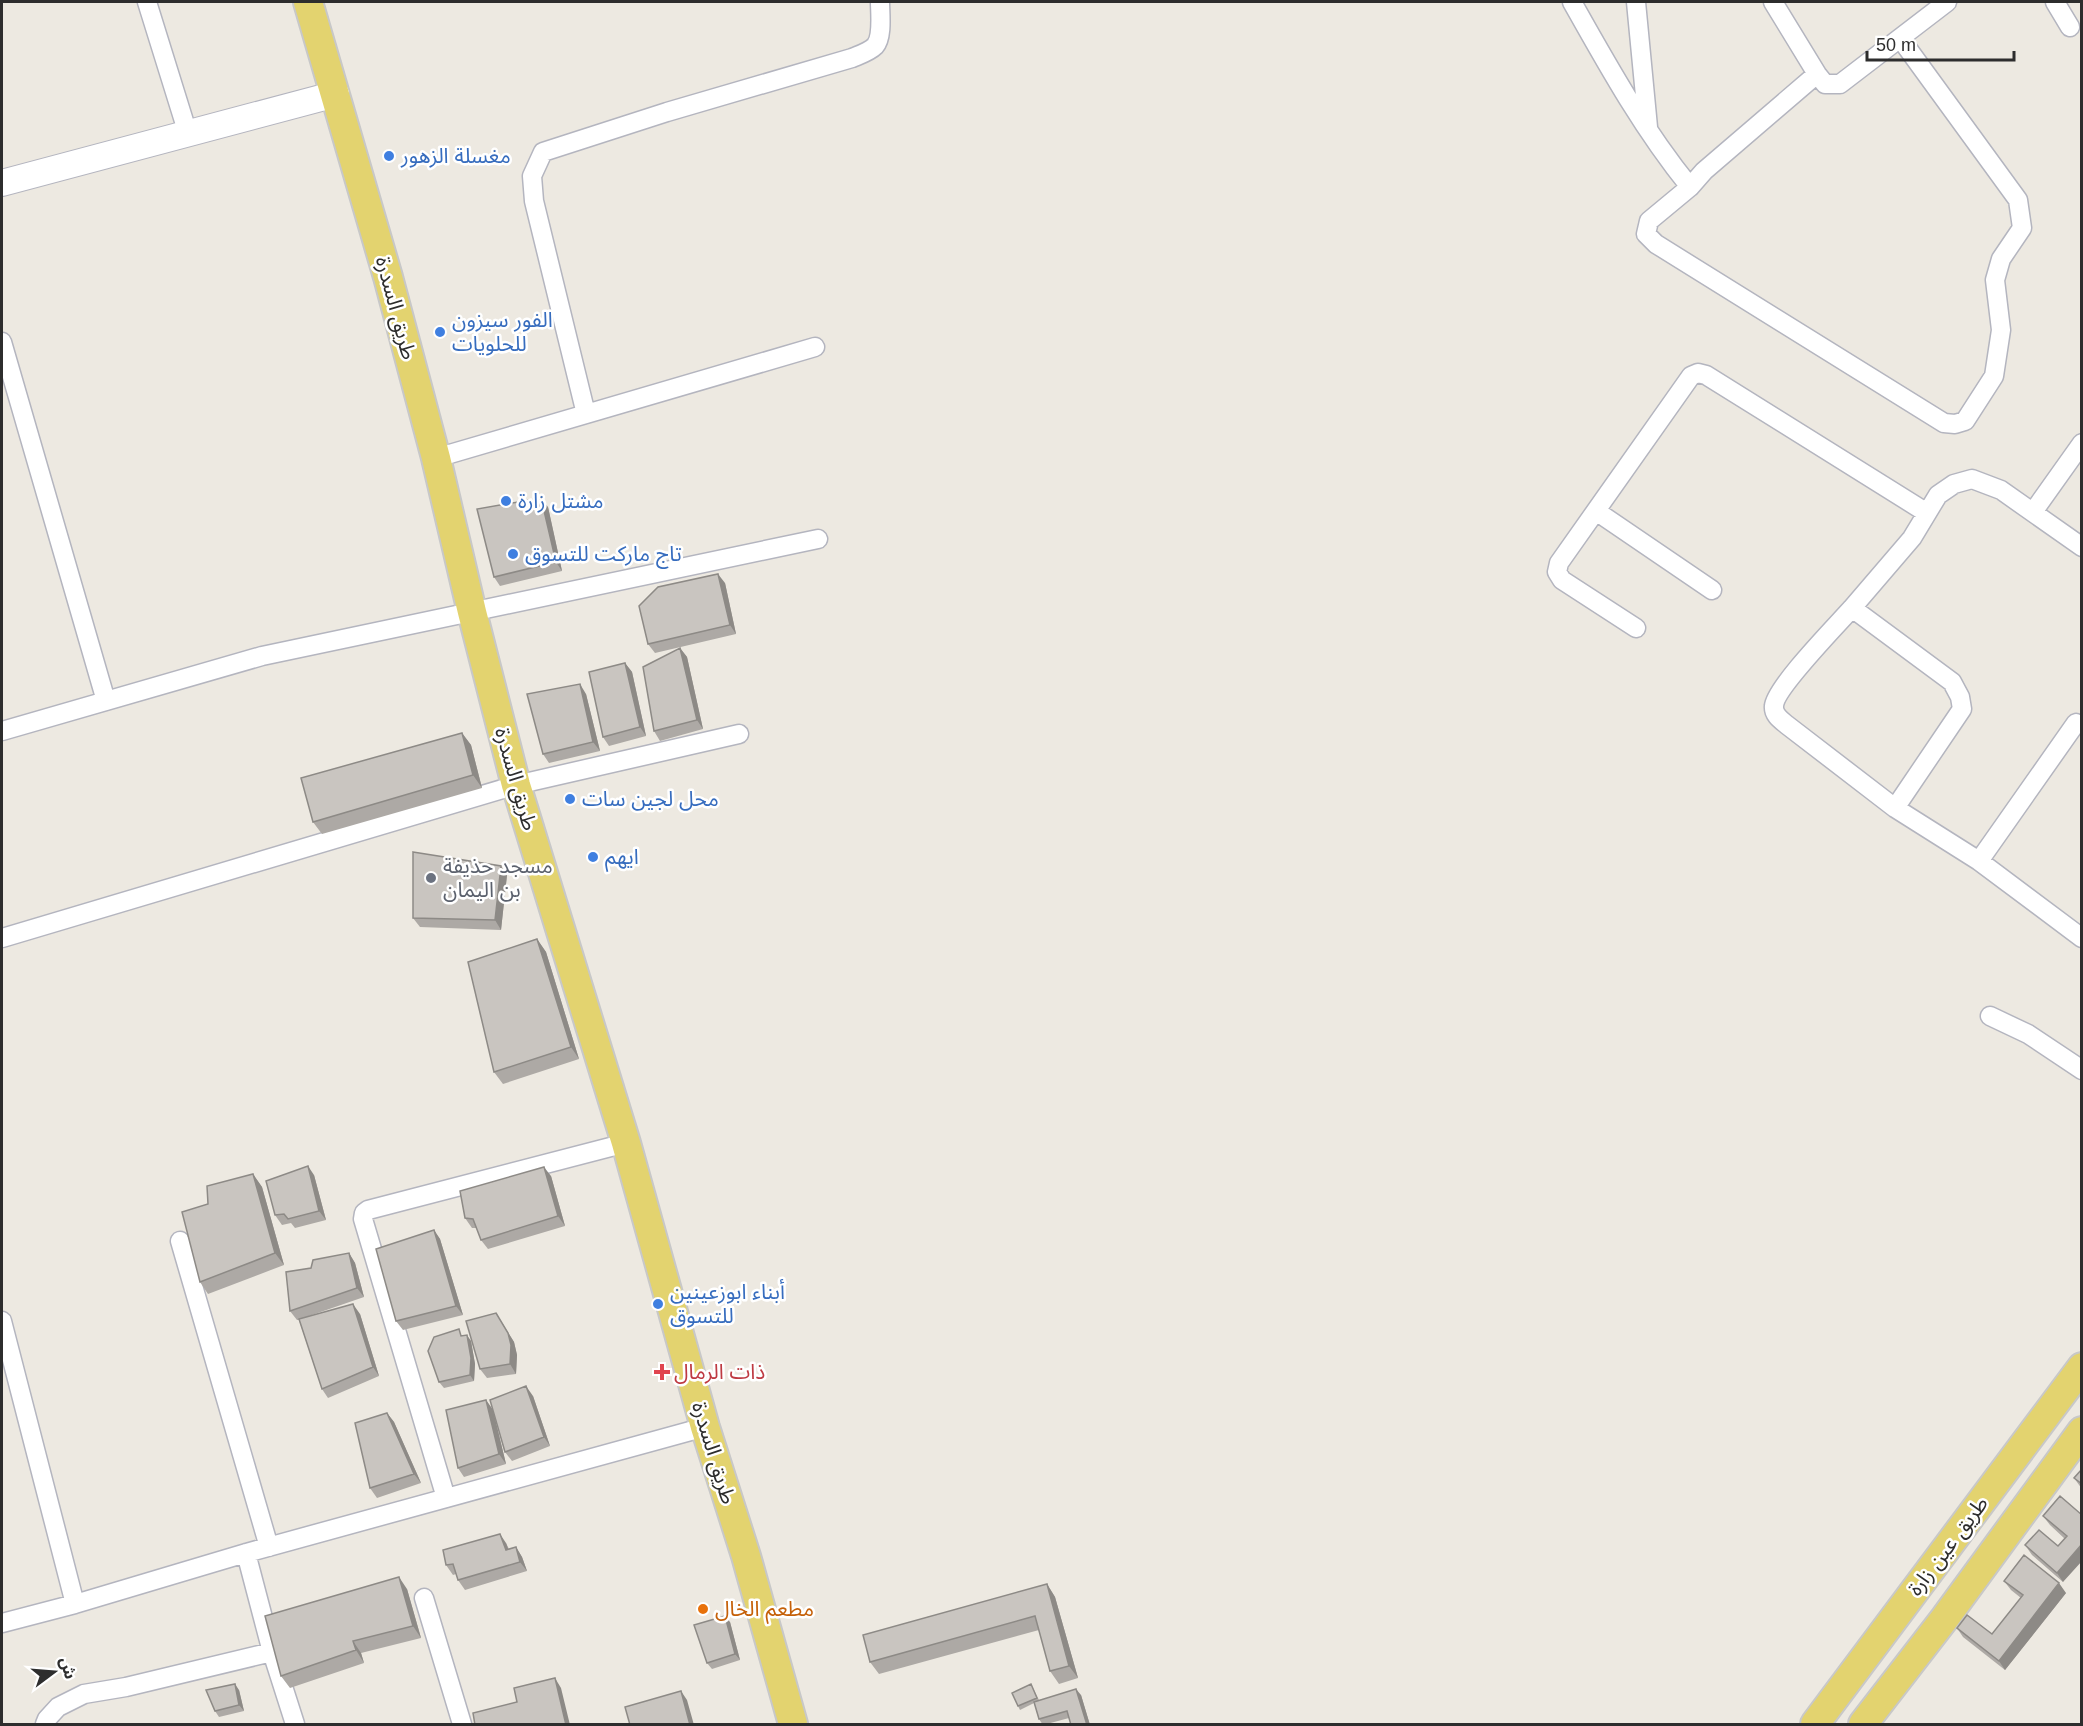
<svg xmlns="http://www.w3.org/2000/svg" width="2083" height="1726" font-family="Helvetica,'Noto Sans Arabic',sans-serif">
<style>
.lines{fill:none;stroke-linecap:round;stroke-linejoin:round}
.street-casing{stroke:#b4b5bf;stroke-width:21}
.secondary-casing{stroke:#b4b5bf;stroke-width:28}
.primary-casing{stroke:#c8c8c8;stroke-width:32}
.street{stroke:#fff;stroke-width:18}
.secondary{stroke:#fff;stroke-width:26}
.primary{stroke:#e3d36f;stroke-width:28}
.wall{fill:#ada9a5}
.shaded-wall{fill:#8d8a86}
.building{fill:#c9c5c0;stroke:#8d8a86;stroke-width:1.5}
.shop-dot{fill:#3f7fe0;stroke:#fff;stroke-width:2}
.worship-dot{fill:#6b7280;stroke:#fff;stroke-width:2}
.health-dot{fill:#e0444e;stroke:#fff;stroke-width:2}
.food-dot{fill:#e8710a;stroke:#fff;stroke-width:2}
.labels{text-anchor:middle;stroke-width:5;stroke-linejoin:round;paint-order:stroke}
.shop-label{font-size:21px;fill:#366cbe;stroke:#fff;text-anchor:start}
.street-label{font-size:21px;fill:#2d2d2d;stroke:#fff}
.worship-label{font-size:21px;fill:#5b616d;stroke:#fff;text-anchor:start}
.health-label{font-size:21px;fill:#be3a42;stroke:#fff;text-anchor:start}
.food-label{font-size:21px;fill:#c56008;stroke:#fff;text-anchor:start}
</style>
<rect width="100%" height="100%" fill="#ede9e1"/>
<g class="lines">
<defs>
<path id="street" d="M147,2L188,134
M1572,2C1608,66 1643,129 1690,187L1704,171L1817,74
M1636,2L1648,127
M1773,2L1817,74L1825,84H1840L1947,2
M2055,2L2070,27
M1690,187L1649,221L1646,234L1656,244L1944,423L1955,424L1965,421L1994,376L2001,330L1995,280L2001,259L2022,228L2018,200L1900,38
M2,342L106,701
M586,414L534,201L532,176L543,152L667,112L852,58C859,55 869,52 875,46C883,37 880,13 880,2
M436,458L815,347
M1596,511L1712,590
M2033,512L2082,443
M1852,608L1912,538L1938,495L1954,484L1972,479L2001,490L2082,547
M1636,628L1562,580L1557,572L1559,563L1691,376L1698,373L1706,375L1927,513
M2,731L262,656L818,539
M1895,808L1962,709L1960,697L1952,682L1852,608C1837,625 1775,688 1774,706C1773,715 1781,720 1787,725L1895,808L1979,861L2082,938
M1979,861L2076,723
M2,938L516,785L739,734
M1990,1016L2028,1034L2082,1070
M180,1241L269,1547
M2,1321L75,1604
M446,1498L363,1219L364,1213L368,1210L626,1143
M246,1553L272,1652L295,1724
M424,1598L462,1724
M2,1623L75,1604L246,1553L705,1427
M45,1724L47,1719L58,1707L84,1694L126,1687L272,1652"/>
<path id="secondary" d="M2,183L336,94"/>
<path id="primary" d="M308,2L388,277L436,458L472,612L516,785L626,1143L705,1427L746,1556L793,1724
M1815,1724L2082,1367
M1863,1724L1945,1618L2082,1431"/>
</defs>
<use href="#street" class="street-casing"/>
<use href="#secondary" class="secondary-casing"/>
<use href="#primary" class="primary-casing"/>
<use href="#street" class="street"/>
<use href="#secondary" class="secondary"/>
<use href="#primary" class="primary"/>
</g>
<path class="wall" d="M548,507L562,571L500,586L494,577Z
M725,583L736,634L655,653L648,644Z
M680,648L687,657L703,729L660,741L654,731Z
M625,663L632,672L646,736L609,746L603,737Z
M586,694L600,751L549,763L543,754Z
M462,733L471,745L482,788L322,834L313,822Z
M507,875L501,930L420,927L413,918Z
M537,939L546,952L579,1059L503,1084L494,1072Z
M253,1174L262,1187L284,1265L208,1294L200,1282L208,1204Z
M314,1175L326,1220L295,1228L291,1223L282,1225L275,1215Z
M551,1176L565,1226L488,1249L481,1240L477,1228H472L465,1218Z
M434,1230L440,1239L463,1315L403,1330L396,1321Z
M349,1253L355,1263L364,1297L309,1316L360,1314L379,1376L328,1398L322,1389L299,1320H297L290,1311L311,1268Z
M502,1323L514,1342L517,1355L516,1374L487,1378L480,1369Z
M464,1335L471,1341L475,1364L474,1381L444,1388L439,1382Z
M533,1396L550,1446L512,1461L505,1452Z
M486,1400L493,1410L506,1464L464,1477L458,1468Z
M387,1413L394,1422L421,1483L377,1498L370,1488Z
M2082,1469V1489L2074,1478Z
M2082,1515L2063,1582L2032,1555L2025,1545L2058,1546L2065,1539L2050,1525L2043,1516Z
M506,1543L509,1549L516,1547L522,1557L527,1571L465,1590L458,1580L456,1574L453,1575L446,1565Z
M2004,1581L2066,1593L2005,1670L1963,1637L1957,1628L1992,1634L2021,1598L2011,1590Z
M1047,1584L1055,1597L1078,1678L1059,1684L1050,1671L1039,1630L879,1674L870,1662Z
M407,1589L421,1638L361,1653L364,1663L290,1688L281,1676Z
M730,1622L740,1660L712,1669L707,1663Z
M1033,1688L1039,1700L1081,1695L1090,1725H1071L1069,1718L1043,1725L1039,1719L1034,1703L1020,1710L1018,1706Z
M239,1690L244,1711L219,1717L215,1711Z"/>
<path class="shaded-wall" d="M541,498L548,507L562,571L556,562Z
M718,574L725,583L736,634L730,625Z
M680,648L687,657L703,729L697,720Z
M625,663L632,672L646,736L640,727Z
M580,684L586,694L600,751L593,742Z
M462,733L471,745L482,788L473,775Z
M501,866L507,875L501,930L495,920Z
M537,939L546,952L579,1059L571,1047Z
M308,1166L314,1175L326,1220L319,1211Z
M544,1167L551,1176L565,1226L558,1216Z
M253,1174L262,1187L284,1265L275,1253Z
M434,1230L440,1239L463,1315L456,1306Z
M349,1253L355,1263L364,1297L357,1288Z
M353,1304L360,1314L379,1376L373,1367Z
M496,1313L514,1342L517,1355L516,1374L510,1364Z
M467,1335L471,1341L475,1364L474,1381L470,1375Z
M526,1386L533,1396L550,1446L544,1437Z
M486,1400L493,1410L506,1464L499,1454Z
M387,1413L394,1422L421,1483L414,1474Z
M500,1534L506,1543L512,1560L506,1550Z
M2082,1544V1561L2063,1582L2057,1573Z
M516,1547L522,1557L527,1571L520,1562Z
M399,1577L407,1589L421,1638L413,1626Z
M2059,1583L2066,1593L2005,1670L1999,1661Z
M1047,1584L1055,1597L1078,1678L1069,1666Z
M725,1616L730,1622L740,1660L735,1654Z
M353,1641L361,1653L364,1663L356,1650Z
M555,1678L561,1688L570,1725H566Z
M235,1684L239,1690L244,1711L239,1705Z
M1076,1689L1081,1695L1090,1725H1087Z
M681,1691L687,1700L694,1725H690Z"/>
<path class="building" d="M541,498L556,562L494,577L477,509Z
M718,574L730,625L648,644L639,606L658,587Z
M680,648L697,720L654,731L643,667Z
M625,663L640,727L603,737L589,672Z
M580,684L593,742L543,754L527,694Z
M462,733L473,775L313,822L301,778Z
M413,852L501,866L495,920L413,918Z
M537,939L571,1047L494,1072L468,962Z
M308,1166L319,1211L288,1219L284,1214L275,1215L266,1181Z
M544,1167L558,1216L481,1240L473,1219L465,1218L460,1191Z
M253,1174L275,1253L200,1282L182,1212L208,1204L207,1186Z
M434,1230L456,1306L396,1321L376,1249Z
M349,1253L357,1288L290,1311L286,1272L311,1268L313,1260Z
M353,1304L373,1367L322,1389L299,1319Z
M496,1313L508,1333L511,1345L510,1364L480,1369L466,1321Z
M459,1329L461,1336L467,1335L471,1358L470,1375L439,1382L428,1351L434,1337Z
M526,1386L544,1437L505,1452L490,1400Z
M486,1400L499,1454L458,1468L446,1410Z
M387,1413L414,1474L370,1488L355,1423Z
M2082,1469V1484L2074,1478Z
M2060,1496L2082,1515V1544L2057,1573L2025,1545L2039,1530L2058,1546L2067,1536L2043,1516Z
M500,1534L506,1550L516,1547L520,1562L458,1580L453,1564L446,1565L443,1550Z
M2024,1555L2059,1583L1999,1661L1957,1628L1967,1615L1992,1634L2023,1595L2004,1581Z
M399,1577L413,1626L353,1641L356,1650L281,1676L265,1616Z
M1047,1584L1069,1666L1050,1671L1035,1616L870,1662L863,1635Z
M725,1616L735,1654L707,1663L694,1625Z
M555,1678L566,1725H475L473,1713L517,1702L514,1688Z
M235,1684L239,1705L215,1711L206,1690Z
M1031,1684L1037,1698L1018,1706L1012,1693Z
M1076,1689L1087,1725H1071L1067,1711L1039,1719L1034,1702Z
M681,1691L690,1725H630L625,1707Z"/>
<g class="shop-dot">
<circle cx="389" cy="156" r="6"/>
<circle cx="440" cy="332" r="6"/>
<circle cx="506" cy="501" r="6"/>
<circle cx="513" cy="554" r="6"/>
<circle cx="570" cy="799" r="6"/>
<circle cx="593" cy="857" r="6"/>
<circle cx="658" cy="1304" r="6"/>
</g>
<circle class="worship-dot" cx="431" cy="878" r="6"/>
<path class="health-dot" d="M659 1363h6v6h6v6h-6v6h-6v-6h-6v-6h6z"/>
<circle class="food-dot" cx="703" cy="1609" r="6"/>
<g class="labels">
<g class="shop-label">
<text x="401" y="163">مغسلة الزهور</text>
<text x="452" y="327">الفور سيزون<tspan x="452" dy="24">للحلويات</tspan></text>
<text x="518" y="508">مشتل زارة</text>
<text x="525" y="561">تاج ماركت للتسوق</text>
<text x="582" y="806">محل لجين سات</text>
<text x="605" y="864">ايهم</text>
<text x="670" y="1299">أبناء ابوزعينين<tspan x="670" dy="24">للتسوق</tspan></text>
</g>
<g class="street-label">
<text transform="translate(396 308) rotate(75)" y="7">طريق السدرة</text>
<text transform="translate(516 779) rotate(74)" y="7">طريق السدرة</text>
<text transform="translate(714 1453) rotate(73)" y="7">طريق السدرة</text>
<text transform="translate(1948 1546) rotate(-53)" y="7">طريق عين زارة</text>
</g>
<g class="worship-label">
<text x="443" y="873">مسجد حذيفة<tspan x="443" dy="24">بن اليمان</tspan></text>
</g>
<g class="health-label">
<text x="674" y="1379">ذات الرمال</text>
</g>
<g class="food-label">
<text x="715" y="1616">مطعم الخال</text>
</g>
</g>
<rect width="2083" height="1726" fill="none" stroke="#2d2d2d" stroke-width="6"/>
<g transform="translate(54 1672) rotate(74)" stroke="#ffffff" stroke-width="4.5" paint-order="stroke">
<path d="M0-4.5L10 22L0 15L-10 22Z" fill="#2d2d2d"/>
<text y="-9" font-size="16" font-weight="bold" text-anchor="middle" fill="#2d2d2d">ش</text>
</g>
<path d="M1867 51v9h147v-9" fill="none" stroke="#2d2d2d" stroke-width="3"/>
<text x="1876" y="51" font-size="18" fill="#2d2d2d" stroke="#ffffff" stroke-width="4.5" paint-order="stroke">50 m</text>
</svg>
